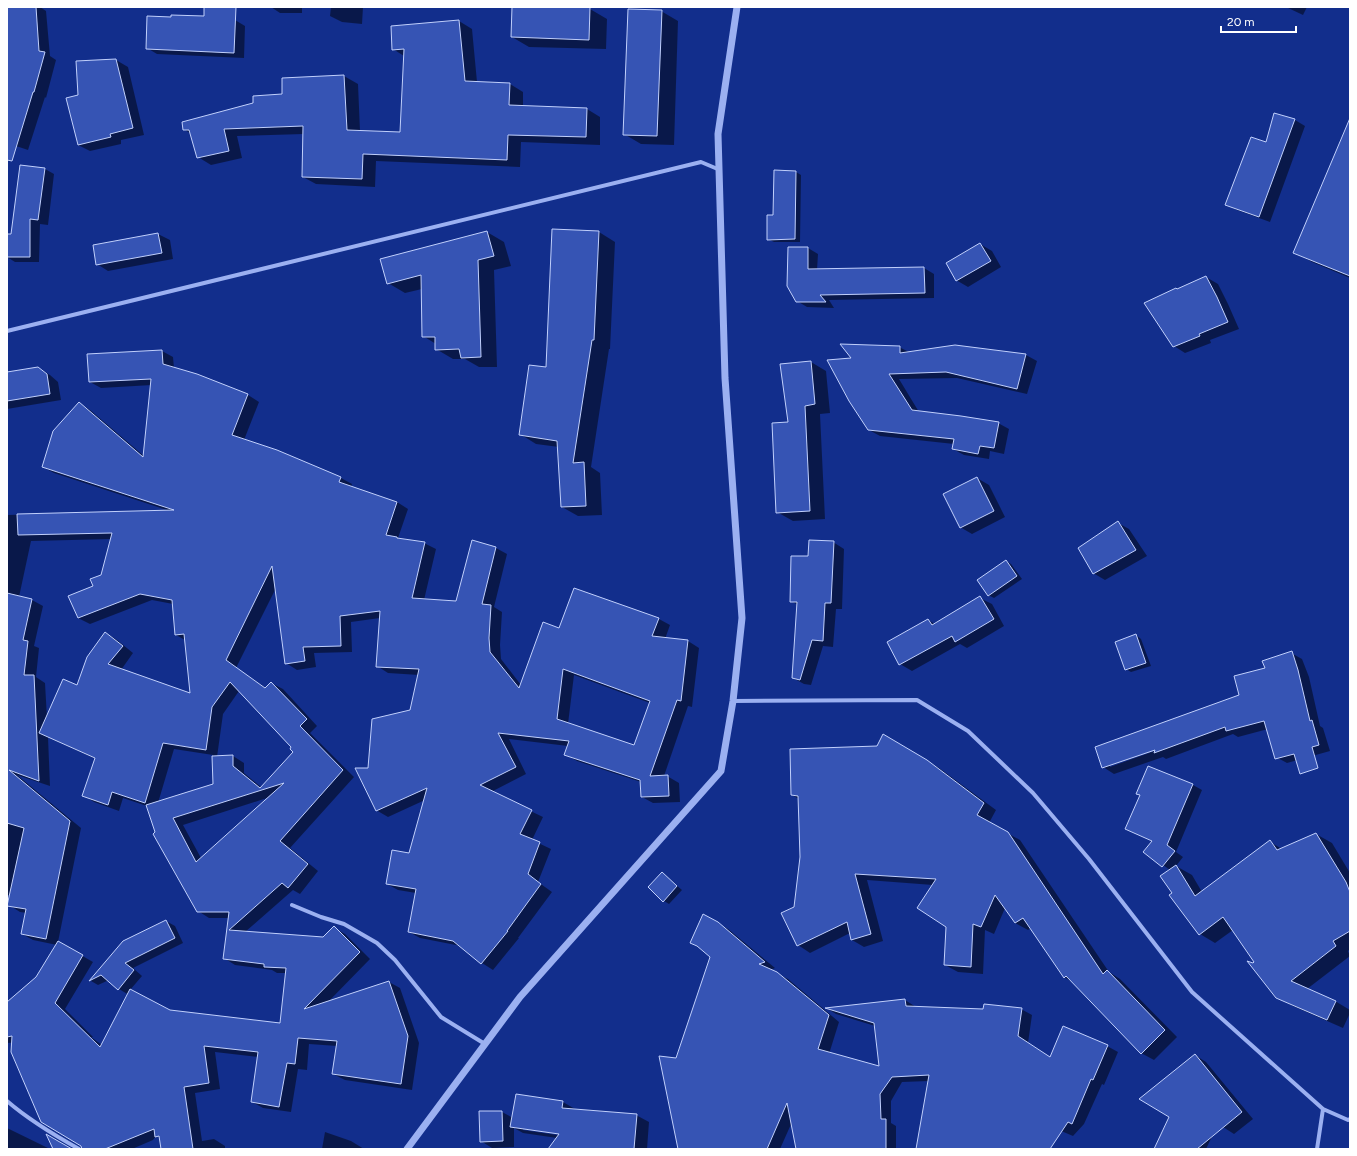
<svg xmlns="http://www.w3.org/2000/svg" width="1357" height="1156" font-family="Figtree,sans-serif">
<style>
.shadow{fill:#0007;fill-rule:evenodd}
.building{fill:#3654b4;stroke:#c1d0fc;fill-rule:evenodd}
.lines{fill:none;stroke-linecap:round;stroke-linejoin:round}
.minor{stroke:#9bb0f1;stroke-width:4}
.tertiary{stroke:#9bb0f1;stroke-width:7}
</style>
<rect width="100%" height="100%" fill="#122e8c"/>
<path class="shadow" d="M7,7H40L46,11L50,56L56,60L46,98L45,97L28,150L7,143Z
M271,7H302V13H280Z
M331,7H363L362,24L342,22L330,16Z
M1286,7H1307L1303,15Z
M590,9L607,19L606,49L529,47L512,37Z
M661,11L678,21L674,145L641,144L624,134Z
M235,20L245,26L244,58L157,54L147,48Z
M459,21L472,29L477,82L510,84L523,92V107L587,109L600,117V145L521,142L520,167L376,161L375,187L316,184L303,177L304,134L237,136L242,158L211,165L198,157L191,134L184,129L283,95V79L344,76L358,84L360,131L401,133L404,56L393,49Z
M116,60L128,67L144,135L121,140V144L90,151L78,145L79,95Z
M1275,114L1295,120L1305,126L1270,222L1237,210L1226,204L1266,143Z
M1350,147V278L1312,262L1295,252Z
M21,166L45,169L54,174L48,225L40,224L39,262H15L7,257V235H12Z
M775,171L796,172L801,175L800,242H774L768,239L773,216Z
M487,232L504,242L511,266L494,270L497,367H479L465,359H453L436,349V344L423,336L422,289L405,293L388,283Z
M599,232L615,242L610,349H609L591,467L600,473L602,515L578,516L562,507L559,447L536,444L520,434Z
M158,234L170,240L173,259L108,271L97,264L94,245Z
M980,244L992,251L1001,267L968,287L956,280Z
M808,248L818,254L817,270L924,268L934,274V298L829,300L834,308L807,307L797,301Z
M1206,277L1218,284L1228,304L1239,329L1210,340L1211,343L1185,353L1174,346L1178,290Z
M955,346L1026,355L1037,361L1027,394L957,378L899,379L919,412L998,423L1009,429L1004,454L990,451L989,459L964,455L953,449L954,444L880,436L869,430L853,359L899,347L909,352Z
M162,351L173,357L174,368L196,375L248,395L259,402L244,440L277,451L341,478L352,484L351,487L397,502L408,509L398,538L424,543L436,549L424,600L457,602L472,542L496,548L507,554L494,607L502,612L500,645L501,659L521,685L560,629L659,619L670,625L665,639L688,641L699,648L692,707L688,706L664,776H667L679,783L680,802L653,803L642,797L641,782L577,761L565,754L568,746L509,739L526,774L491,792L543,817L532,840L551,849L538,882L552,892L518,938H519L493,970L482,963L461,946L420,938L409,932L416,893L398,890L387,884L409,854L425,800L388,817L376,810L369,769L411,711L419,675L388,673L377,666L380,618L351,622L352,652L314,653L316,667L297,670L286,663L276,588L236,668L266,688L271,683L283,689L317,726L310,733L354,777L290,848L318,871L300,894L293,890L245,932L324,938L334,928L345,934L370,959L328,1002L389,982L400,988L419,1043L412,1090L345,1080L333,1074L337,1046L309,1044L307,1070L298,1069L291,1112L263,1108L252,1102L259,1057L215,1052L220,1089L195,1093L202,1141L214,1139L225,1146V1149H162L160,1138L156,1136L153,1140L132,1149H97L79,1038L7,1043V1004L37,978L57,945L33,940L22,934L27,913L20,912L9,905L10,895H7V515L170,511L54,473L43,467L79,403L90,410L144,456L152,385L101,388L90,382ZM112,539L102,576L94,587L78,618L90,624L152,600L173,604L176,635L185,640L192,695L121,670L133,653L117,640L106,633L77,686L47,718L45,683L36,677L39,648L34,646L43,606L32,600L19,597L31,541ZM574,675L650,703L635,746L568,724ZM239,691L293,747L294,752L262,788L244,773V763L233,756L217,757L223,714ZM48,737L96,759L83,795L94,802L119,811L123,798L147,806L156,833L198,911L209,918H230L224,958L235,965L272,970L277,973H286L280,1024L169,1011L130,990L142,976L133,968L183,943L175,926L166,921L124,942L91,981L98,985L109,980L119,989L129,995L102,1045L91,1037H93L65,1009L93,962L58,942L81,828L17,775L50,786ZM174,749L213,755L214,785L158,803ZM270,797L201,858L183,825Z
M811,362L826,371L830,413L820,414L825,519L793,521L777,512L790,423Z
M38,368L50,375L58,382L61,400L7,409V373Z
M977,478L989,485L1005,517L972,534L960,527Z
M1118,523L1129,529L1147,556L1105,580L1093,573Z
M833,542L844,549L842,609H836L833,647L823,646L811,685L804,684L793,678L798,605L791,601L809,557Z
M1006,561L1011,564L1022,579L994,598L988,595Z
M980,598L992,604L1004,626L967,648L960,644L912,671L900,664L928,620L935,624Z
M1136,635L1141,639L1151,666L1131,672L1126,669Z
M1291,653L1302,659L1309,677L1320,726L1323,728L1330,751L1287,763L1276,757L1268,729L1238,737L1233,734L1166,759L1163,757L1114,774L1103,767L1240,696L1266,669ZM1160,747V749L1110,767V765Z
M884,736L939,768L996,810L989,823L1020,840L1109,972L1120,979L1177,1037L1154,1060L1141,1053L1074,983L1064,977L1031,928L1028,930L1015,923L1005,908L994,934L985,930L983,974L958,972L945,965L947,927L933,885L867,880L883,941L864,947L852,940L850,933L810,953L798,945L794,908L801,857L799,799L792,795L877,747Z
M1149,767L1193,785L1202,790L1176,852L1183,857L1176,866L1192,875L1202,892L1270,842L1282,849L1316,834L1332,843L1350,873V949L1348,951L1350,956L1307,989L1335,1001L1350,1010V1013L1343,1028L1293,1006L1277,997L1256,962L1233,930L1215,943L1200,934L1173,894L1170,870L1144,851L1152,841L1126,829L1141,795Z
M662,873L682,890L669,904L664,901Z
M717,923L728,929L775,968L770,970L788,979L839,1022L829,1054L880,1068L875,1026L836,1014L828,1009L905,1000L916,1007L984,1010L1021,1009L1032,1015L1028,1043L1050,1058L1107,1046L1118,1052L1104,1085L1102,1084L1084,1124L1073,1136L1033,1119L1042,1149H917L929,1081L902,1082L891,1101V1123L896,1126V1149H797L792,1122L780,1149H679L676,1059L712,957Z
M1195,1055L1206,1062L1253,1119L1234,1134L1223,1127L1219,1122L1206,1149H1156Z
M563,1102L575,1109L636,1115L649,1122L647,1149H549L557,1138L523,1133L514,1128V1147L492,1148L481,1141L480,1112H502L513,1118ZM523,1128L564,1134V1136L523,1130Z
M7,1128L50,1149H7Z
M325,1132L351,1141L364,1149H322Z"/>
<path class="building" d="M7,7H36L39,51L45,52L34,92H33L12,161L7,160Z
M204,7H236L234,53L146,49L147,16L171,17V15L204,16Z
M512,7H590L589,40L511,37Z
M628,9L662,10L657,136L623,135Z
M459,20L465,81L510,83L509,105L587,108L586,137L508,135L507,160L363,154L362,179L302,177L303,126L224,129L229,151L197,158L189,130H183L182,122L253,103V96L282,94V78L344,75L347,130L400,132L404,49L392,50L391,26Z
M116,59L133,128L110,134L111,137L78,145L66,98L78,95L76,61Z
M1274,113L1295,119L1259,217L1225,205L1251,137L1266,142Z
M1350,118V276L1293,253Z
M20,165L45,168L38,220L30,219V257H7V234H11Z
M774,170L796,171L795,239L767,240V215H773Z
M552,229L599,231L594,340H592L573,463L584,462L586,506L561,507L557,441L519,435L529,365L546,367Z
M487,231L494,256L478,260L481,357L461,358L459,349L435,350V337H422L421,275L387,284L380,259Z
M158,233L162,253L96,265L93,245Z
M980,243L991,261L956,281L946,263Z
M788,247H808V269L924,267L925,293L820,295L826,302H796L787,286Z
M1206,276L1217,297L1228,322L1199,334L1200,336L1173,347L1144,303L1176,288L1177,289Z
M840,344L900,346V353L955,345L1026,354L1017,389L946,372L889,374L912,410L961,416L999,422L994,448L980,446L978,454L952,449L954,439L868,430L849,401L827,360L851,358Z
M162,350L163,364L197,374L248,394L232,435L277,450L341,477L339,482L397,502L386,535L397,537V538L425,542L412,598L456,601L472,540L496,547L482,604L491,605L489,638L490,652L519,688L543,622L559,628L574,588L659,618L652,636L688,640L681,701L677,700L650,776L668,775L669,796L641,797L640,780L564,755L569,741L498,733L516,767L480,785L532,810L520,834L540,842L528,874L541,884L507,931H508L481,964L453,941L408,932L416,889L386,884L392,850L409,853L427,788L376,811L355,768H368L372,719L410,710L419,669L376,667L380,611L340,616L341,646L303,647L305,661L285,664L272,566L226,660L265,688L271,682L307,719L300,726L343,770L280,841L308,864L288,888L282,883L229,930L323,937L334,926L360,952L304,1009L389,981L408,1036L401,1084L332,1074L337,1041L298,1038L295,1064L287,1063L279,1107L251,1102L258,1052L204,1046L209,1083L184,1087L193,1149H161L159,1136L155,1137L154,1129L105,1149H82L81,1146L41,1122L11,1052L12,1036L7,1037V1002L36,977L58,941L83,955L55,1003L100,1047L130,989L170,1010L280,1023L286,968L264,967V964L223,959L229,912H197L153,834L155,832L146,805L213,784L212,756L233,755V766L260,788L293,752L290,749L291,747L230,682L212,707L206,750L163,743L145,803L112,792L108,805L82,796L95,758L39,733L63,679L77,685L87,657L105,632L123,646L108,664L190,693L184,634L175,635L172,600L140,594L78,618L68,596L93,586L90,579L101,575L112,533L18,535L17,514L174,510L42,467L53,431L79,402L143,457L151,379L89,382L87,354ZM563,669L650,701L634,745L557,719ZM284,783L196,862L173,818Z
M811,361L815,404L805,406L810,511L776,513L772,423L788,422L780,364Z
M38,367L47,374L50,394L7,401V372Z
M977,477L994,511L960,528L943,494Z
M1118,521L1136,550L1093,574L1078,548Z
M809,540L834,541L831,603H825L823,641L812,640L800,680L792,678L797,602H790L791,556H808Z
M1006,560L1017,576L988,596L977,580Z
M7,593L32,599L23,640L28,641L24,675H34L39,781L9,770L70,821L46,939L21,934L26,909L7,906L24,828L7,823Z
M980,596L994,619L955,642L952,636L899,665L887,642L928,619L932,625Z
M1136,634L1146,663L1125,670L1115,642Z
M1292,651L1298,670L1310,721L1312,720L1319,745L1312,747L1318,768L1300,774L1294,754L1275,759L1264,721L1226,731L1225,727L1154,753L1155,750L1102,768L1095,747L1239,695L1234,676L1265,668L1262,661Z
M883,734L927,760L984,803L977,815L1008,832L1103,974L1107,970L1165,1030L1141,1054L1066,976L1064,978L1023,918L1015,923L995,895L981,927L973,924L971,967L944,965L946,927L917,908L936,879L855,874L871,934L851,940L847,922L797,946L781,913L794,907L800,857L798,796L791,795L790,749L877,746Z
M1148,766L1193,784L1167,845L1175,851L1162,867L1143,852L1152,841L1125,829L1140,795L1136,794Z
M1316,833L1346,882L1350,892V931L1333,941L1336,946L1291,981L1336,1001L1327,1020L1276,998L1247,961L1253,963L1254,962L1223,917L1199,935L1169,895L1172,893L1160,876L1176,865L1195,896L1270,840L1277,850Z
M662,872L677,886L663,902L648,887Z
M703,914L718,922L765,962L759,964L777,972L829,1015L818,1049L879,1066L874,1023L825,1008L905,999L906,1006L983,1009L984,1004L1022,1008L1018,1036L1050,1057L1063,1026L1108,1045L1093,1080L1091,1079L1072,1124L1068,1122L1050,1149H916L929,1075L892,1077L880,1094L881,1119H886V1149H796L787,1103L767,1149H678L659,1056L676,1058L710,957L697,946L690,943Z
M166,920L175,938L125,963L134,970L118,990L101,975L89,981L123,941Z
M1195,1054L1242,1112L1197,1149H1154L1169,1117L1139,1099Z
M516,1094L563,1101L562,1108L637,1114L634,1149H548L559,1134L510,1127Z
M479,1111H502L503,1141L480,1142Z
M46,1134L58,1141L72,1149H53Z"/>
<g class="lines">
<path class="minor" d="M7,331L701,162L720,170
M733,701L917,700L968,731L1033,793L1089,859L1192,992L1323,1109
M292,905L321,917L344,924L377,943L395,960L441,1017L485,1044
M7,1101C29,1120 54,1135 79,1149
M1317,1149L1323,1109L1348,1120L1350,1119"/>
<path class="tertiary" d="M407,1149L520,997L721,771L733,701L742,618L725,378L718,134L737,7"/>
</g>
<rect width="1357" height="1156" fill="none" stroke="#ffffff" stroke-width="16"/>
<path d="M1221 26v6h75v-6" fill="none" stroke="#ffffff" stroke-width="2"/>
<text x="1227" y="26" font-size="12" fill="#ffffff" stroke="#122e8c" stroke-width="3" paint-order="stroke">20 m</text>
</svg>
